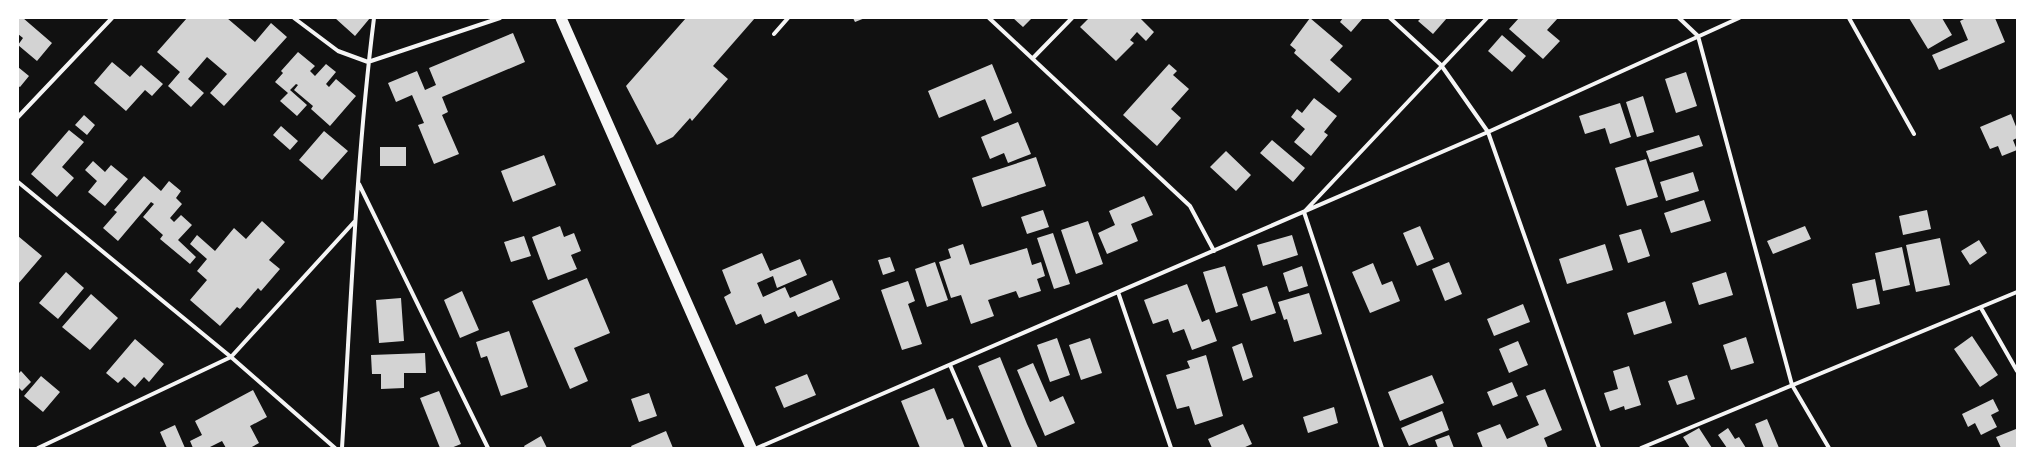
<svg xmlns="http://www.w3.org/2000/svg" width="2035" height="466" font-family="'Golos Text',sans-serif">
<style>
.building{fill:#d3d3d3}
.lines{fill:none;stroke-linecap:round;stroke-linejoin:round}
.minor{stroke:#f5f5f5;stroke-width:4}
.trunk{stroke:#f5f5f5;stroke-width:11}
</style>
<rect width="100%" height="100%" fill="#111"/>
<path class="building" d="M18,18H23L52,43L37,61L18,45L23,38L18,34Z
M187,18H227L255,42L271,23L287,37L224,106L210,93L227,74L207,57L188,79L204,93L191,107L168,86L180,72L157,52Z
M335,18H370L355,36Z
M686,18H755L713,66L728,79L692,121L690,118L673,137L657,145L626,86Z
M853,18H865L855,22Z
M1013,18H1032L1023,27Z
M1089,18H1140L1154,32L1146,41L1137,32L1130,40L1134,43L1116,61L1080,27Z
M1310,18L1343,46L1330,60L1352,79L1339,93L1294,53L1296,50L1290,45Z
M1343,18H1363L1351,32L1340,22Z
M1421,18H1447L1433,34L1418,21Z
M1519,18H1558L1547,30L1560,41L1543,59L1509,29Z
M1909,18H1942L1952,35L1928,49Z
M1966,18H1995L2005,42L1939,70L1932,55L1968,40L1960,21Z
M513,33L525,62L442,97L448,112L442,115L459,154L434,164L418,125L424,123L412,95L396,102L388,83L417,71L425,90L436,85L429,68Z
M1502,35L1526,56L1512,72L1488,51Z
M298,52L315,66L310,71L315,76L326,64L336,72L326,84L329,87L336,79L356,96L330,126L311,109L313,106L294,90L298,85L296,84L290,90L307,105L297,116L280,101L288,93L275,82L283,73L281,71Z
M112,62L130,77L141,65L163,84L152,96L145,90L126,111L94,83Z
M992,64L1012,113L994,121L985,99L939,118L928,91Z
M1169,64L1177,71L1173,75L1189,89L1171,109L1181,118L1157,146L1123,115Z
M18,67L29,76L20,87L18,86Z
M1686,72L1697,106L1676,113L1665,79Z
M1643,96L1654,132L1637,137L1626,102Z
M1314,98L1337,116L1324,132L1328,135L1311,156L1294,142L1305,129L1291,117L1297,109L1302,113Z
M1620,103L1631,137L1610,144L1605,128L1585,134L1579,116Z
M2011,114L2017,129V138L2013,140L2017,150L2002,156L1998,146L1990,149L1980,127Z
M84,115L95,125L87,135L75,125Z
M1018,122L1031,154L1008,163L1004,153L990,159L981,137Z
M281,126L298,141L290,150L273,135Z
M69,130L84,142L62,167L74,178L57,197L31,174Z
M324,131L348,151L322,180L299,160Z
M1699,135L1703,146L1650,162L1646,151Z
M1272,140L1305,168L1293,182L1260,153Z
M380,147H406V166H380Z
M1226,151L1251,175L1236,191L1210,167Z
M544,155L556,185L513,202L501,171Z
M1036,157L1046,186L982,207L972,178Z
M1646,159L1658,197L1627,206L1615,168Z
M93,161L105,172L111,165L128,179L105,206L88,192L97,181L85,170Z
M1693,172L1699,191L1666,201L1660,182Z
M144,176L161,191L169,181L181,191L176,198L182,204L170,218L174,222L181,215L192,225L178,240L196,257L190,264L160,239L163,235L143,217L154,204L151,202L118,241L103,228L117,212L114,210Z
M1144,196L1153,215L1131,224L1138,241L1107,254L1098,233L1115,225L1109,211Z
M1704,200L1711,221L1671,233L1664,213Z
M1043,210L1049,227L1027,234L1021,217Z
M1927,210L1931,229L1903,235L1899,216Z
M262,221L285,242L269,260L280,269L261,291L258,288L240,309L237,307L220,326L190,300L207,280L197,271L207,259L190,244L197,235L215,251L234,228L246,239Z
M1088,221L1103,264L1076,274L1061,230Z
M560,226L564,237L574,233L581,251L571,255L577,269L548,280L532,237Z
M1420,226L1434,259L1417,266L1403,233Z
M1805,226L1811,239L1773,254L1767,241Z
M1641,229L1650,256L1628,263L1619,235Z
M1053,233L1070,284L1054,289L1037,238Z
M1292,235L1298,255L1263,266L1257,245Z
M18,236L42,256L18,284Z
M524,236L531,256L511,262L504,242Z
M1940,238L1950,285L1916,292L1906,245Z
M1979,240L1987,253L1970,265L1961,251Z
M963,244L970,265L1027,248L1032,265L1041,262L1045,276L1037,279L1041,291L1019,298L1016,291L988,300L994,316L971,324L961,295L951,298L939,262L951,258L948,249Z
M1605,244L1613,270L1567,284L1559,259Z
M1902,247L1910,285L1883,291L1875,253Z
M762,253L770,271L800,259L807,275L777,288L773,276L757,283L763,297L785,287L790,298L832,280L840,299L798,317L795,311L765,324L761,314L736,325L724,297L731,293L722,270Z
M890,257L895,271L883,275L878,260Z
M935,262L948,300L927,307L915,269Z
M1449,262L1462,294L1445,301L1432,269Z
M1373,263L1382,285L1392,281L1400,301L1370,313L1352,272Z
M1225,266L1238,306L1216,313L1203,272Z
M1302,266L1308,286L1289,292L1283,273Z
M66,272L84,288L58,319L39,303Z
M1726,272L1733,295L1699,305L1692,283Z
M587,278L610,333L574,348L588,381L570,389L532,301Z
M1875,279L1880,304L1857,309L1852,284Z
M908,281L915,301L908,304L922,344L902,350L881,290Z
M1187,284L1202,322L1209,319L1217,341L1192,350L1184,329L1173,333L1168,319L1153,324L1144,300Z
M1267,286L1276,313L1251,321L1242,294Z
M462,291L479,330L460,338L444,300Z
M1309,293L1322,334L1294,342L1287,319L1284,320L1278,302Z
M91,294L118,318L90,350L62,327Z
M401,298L404,341L379,343L376,300Z
M1665,301L1672,323L1634,335L1627,313Z
M1523,304L1530,322L1494,336L1487,319Z
M509,331L528,387L501,396L487,356L481,358L476,342Z
M1972,336L1998,375L1980,387L1954,349Z
M1746,337L1754,363L1731,370L1723,345Z
M1057,338L1070,375L1050,382L1037,345Z
M1090,338L1102,373L1081,380L1069,345Z
M135,339L164,364L149,382L144,377L135,387L124,377L118,383L106,373Z
M1518,341L1528,365L1509,373L1499,349Z
M1242,343L1253,377L1243,381L1232,347Z
M425,353L426,373H404V388L381,389V374H372L371,355Z
M1206,355L1223,416L1195,425L1189,406L1177,409L1166,375L1190,368L1187,361Z
M1000,357L1027,424L1038,448H1012L978,366Z
M1033,363L1050,402L1063,396L1075,423L1045,436L1017,370Z
M1629,366L1641,405L1625,410L1624,406L1610,411L1604,393L1618,389L1613,371Z
M21,371L31,382L22,391L18,387V374Z
M807,374L816,395L784,408L775,387Z
M1432,375L1444,403L1400,421L1388,392Z
M1687,375L1695,399L1677,405L1668,381Z
M41,376L60,392L43,412L24,396Z
M1512,382L1518,396L1493,406L1487,392Z
M934,388L947,420L953,418L965,448H920L901,401Z
M1545,389L1562,430L1544,438L1548,448H1483L1477,433L1500,424L1507,439L1539,425L1526,396Z
M253,390L267,417L250,426L259,443L250,448H226L222,441L208,448H193L190,441L202,435L195,421Z
M439,391L461,444L451,448H440L420,398Z
M649,393L657,416L639,422L631,399Z
M1993,399L1999,411L1991,415L1997,427L1981,435L1975,423L1968,427L1962,414Z
M1334,407L1338,423L1308,433L1303,417Z
M1442,411L1449,430L1409,446L1401,428Z
M1767,419L1779,448H1764L1755,424Z
M1243,424L1252,444L1243,448H1212L1208,439Z
M175,425L185,448H167L160,432Z
M1699,428L1712,448H1690L1683,437Z
M1728,428L1735,439L1739,437L1746,448H1727L1718,435Z
M2016,429L2017,448H2001L1996,437Z
M666,431L673,448H632L631,446Z
M1449,435L1454,448H1438L1435,440Z
M541,436L547,448H525L524,446Z"/>
<g class="lines">
<path class="minor" d="M294,18L338,51L368,62L500,18
M989,18L1190,206L1214,251
M1390,18L1441,65L1488,132L1599,448
M1679,18L1698,36L1792,385L1829,448
M1849,18L1914,134
M774,34L788,18
M1033,58L1072,18
M18,117L112,18
M18,182L231,357L335,448
M359,184L488,448
M1118,292L1171,448
M1981,308L2017,371
M950,365L986,448
M38,448L231,357L355,221
M342,448C351,305 356,161 374,18
M757,448L1488,132L1739,18
M1382,448L1304,212L1487,18
M1641,448L2017,292"/>
<path class="trunk" d="M561,18L751,448"/>
</g>
<rect width="2035" height="466" fill="none" stroke="#ffffff" stroke-width="38"/>
</svg>
